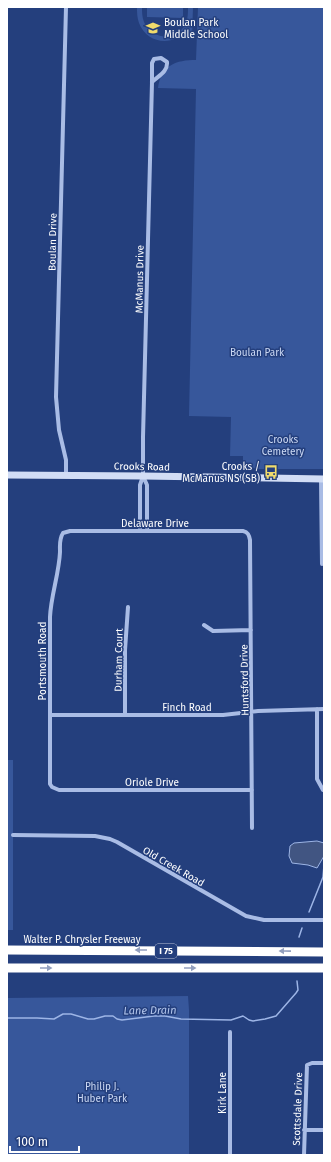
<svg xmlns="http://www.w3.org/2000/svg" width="331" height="1162" font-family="'Fira Sans',sans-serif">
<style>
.green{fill:#37579b}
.water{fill:#415582;stroke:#9db5e6}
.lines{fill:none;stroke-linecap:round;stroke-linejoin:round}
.stream{stroke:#9db5e6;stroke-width:1.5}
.street{stroke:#a9bce5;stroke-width:4}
.secondary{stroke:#d2ddf5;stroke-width:7}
.highway{stroke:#fff;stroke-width:9}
.oneway{fill:#929fbe}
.labels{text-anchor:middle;stroke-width:3;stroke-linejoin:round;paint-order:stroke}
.shield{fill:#243f7d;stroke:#bdc5d8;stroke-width:1}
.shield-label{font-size:9px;font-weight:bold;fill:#fff}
.poi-label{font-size:10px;fill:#fff;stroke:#243f7d;text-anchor:start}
.street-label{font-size:10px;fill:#fff;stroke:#243f7d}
.park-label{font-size:10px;fill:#ccd9f4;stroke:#243f7d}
.water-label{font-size:11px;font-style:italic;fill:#b4c7ed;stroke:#243f7d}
</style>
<rect width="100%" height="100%" fill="#243f7d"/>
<path class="green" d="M137,7H142C142,12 142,17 144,22C152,41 178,41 186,23C188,18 188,12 188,7H193L192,38H187V30C173,47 147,44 139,23C137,18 137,12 137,7Z
M147,7H183V18L147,17Z
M198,7H324V469H256L243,463V456H230L231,417L189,416L196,89L158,88C161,65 176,60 196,60Z
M7,760H13V930H7Z
M188,996L189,1010V1155H7V998Z"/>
<path class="water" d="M317,841L324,843V856L317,868L308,865L292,863L289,856L290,846L294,843Z"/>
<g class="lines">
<path class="stream" d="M309,912L323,877L324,865
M299,937L302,928
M7,1018H37L54,1019L63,1014H71L88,1019H94L105,1016H113L117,1019L122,1020L154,1016H165L181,1019L231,1020L243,1016L249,1020L253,1021L265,1019L276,1016L296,993L298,990L297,981"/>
<path class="street" d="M66,7L56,397L59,430L66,460V476
M143,476L147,485V531
M321,479L322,564
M140,531V485L143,476V437L152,82V63L154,59L161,58L167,62C168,72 158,76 152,82
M204,625L213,631L251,630
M317,709V779L323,790
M50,715H223L258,711L324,709
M125,715V650L128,607
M252,790H59L52,787L50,784V617C51,595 59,574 60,552C60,545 59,539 63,533L70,531H243C248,532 249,535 250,540L252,828
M13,835L95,836L110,839L117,842L246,916L264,920H324
M230,1032V1155
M304,1130H324
M304,1155L307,1065L312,1063H324"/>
<path class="secondary" d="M7,475L143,476L324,479"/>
<path class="highway" d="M7,950L324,952
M7,968H324"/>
</g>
<defs><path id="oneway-solid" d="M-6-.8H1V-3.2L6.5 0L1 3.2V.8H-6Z"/></defs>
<g class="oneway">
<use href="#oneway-solid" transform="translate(141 950) rotate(-180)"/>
<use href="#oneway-solid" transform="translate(285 951) rotate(-179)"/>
<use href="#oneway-solid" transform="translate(46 968)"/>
<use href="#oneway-solid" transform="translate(190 968)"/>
</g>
<defs>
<symbol id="school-bare" viewBox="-9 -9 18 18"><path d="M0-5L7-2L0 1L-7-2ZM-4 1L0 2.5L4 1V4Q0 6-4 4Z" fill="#f0db6c" stroke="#243f7d" stroke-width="2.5" paint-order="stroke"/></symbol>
<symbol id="bus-bare" viewBox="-9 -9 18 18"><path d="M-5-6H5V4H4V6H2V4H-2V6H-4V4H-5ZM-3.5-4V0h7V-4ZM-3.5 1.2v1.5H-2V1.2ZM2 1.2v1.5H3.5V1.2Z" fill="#f0db6c" stroke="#243f7d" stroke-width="2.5" paint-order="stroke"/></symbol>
</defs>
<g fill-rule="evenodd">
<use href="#school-bare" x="143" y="18" width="20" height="20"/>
<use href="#bus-bare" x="261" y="462" width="20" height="20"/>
</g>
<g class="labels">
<rect class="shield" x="155" y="944" width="22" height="14" rx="3"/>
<g class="shield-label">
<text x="166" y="954">I 75</text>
</g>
<g class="poi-label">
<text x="164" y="26">Boulan Park<tspan x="164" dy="12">Middle School</tspan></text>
<text x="260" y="470" text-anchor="end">Crooks /<tspan x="260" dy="12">McManus NS (SB)</tspan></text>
</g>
<g class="street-label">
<text transform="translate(52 242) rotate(-89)" y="4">Boulan Drive</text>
<text transform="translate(139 279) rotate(-89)" y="4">McManus Drive</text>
<text transform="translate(142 466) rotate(1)" y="4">Crooks Road</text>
<text x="155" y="527">Delaware Drive</text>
<text transform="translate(118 660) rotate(-89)" y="4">Durham Court</text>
<text transform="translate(42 661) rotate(-90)" y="4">Portsmouth Road</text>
<text transform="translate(244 680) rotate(-91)" y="4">Huntsford Drive</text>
<text x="187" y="711">Finch Road</text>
<text x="152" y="786">Oriole Drive</text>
<text transform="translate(174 866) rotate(30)" y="4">Old Creek Road</text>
<text x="82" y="943">Walter P. Chrysler Freeway</text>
<text transform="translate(222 1093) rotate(-90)" y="4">Kirk Lane</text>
<text transform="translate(297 1109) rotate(-88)" y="4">Scottsdale Drive</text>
</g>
<g class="park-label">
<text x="257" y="356">Boulan Park</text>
<text x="283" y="443">Crooks<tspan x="283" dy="12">Cemetery</tspan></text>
<text x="102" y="1090">Philip J.<tspan x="102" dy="12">Huber Park</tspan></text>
</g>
<g class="water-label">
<text transform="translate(150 1010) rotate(-1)" y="4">Lane Drain</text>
</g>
</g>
<rect width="331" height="1162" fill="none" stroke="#ffffff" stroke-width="16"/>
<path d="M10 1146v6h69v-6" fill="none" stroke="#ffffff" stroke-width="2"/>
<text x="16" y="1146" font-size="12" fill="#ffffff" stroke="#243f7d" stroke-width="3" paint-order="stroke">100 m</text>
</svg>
